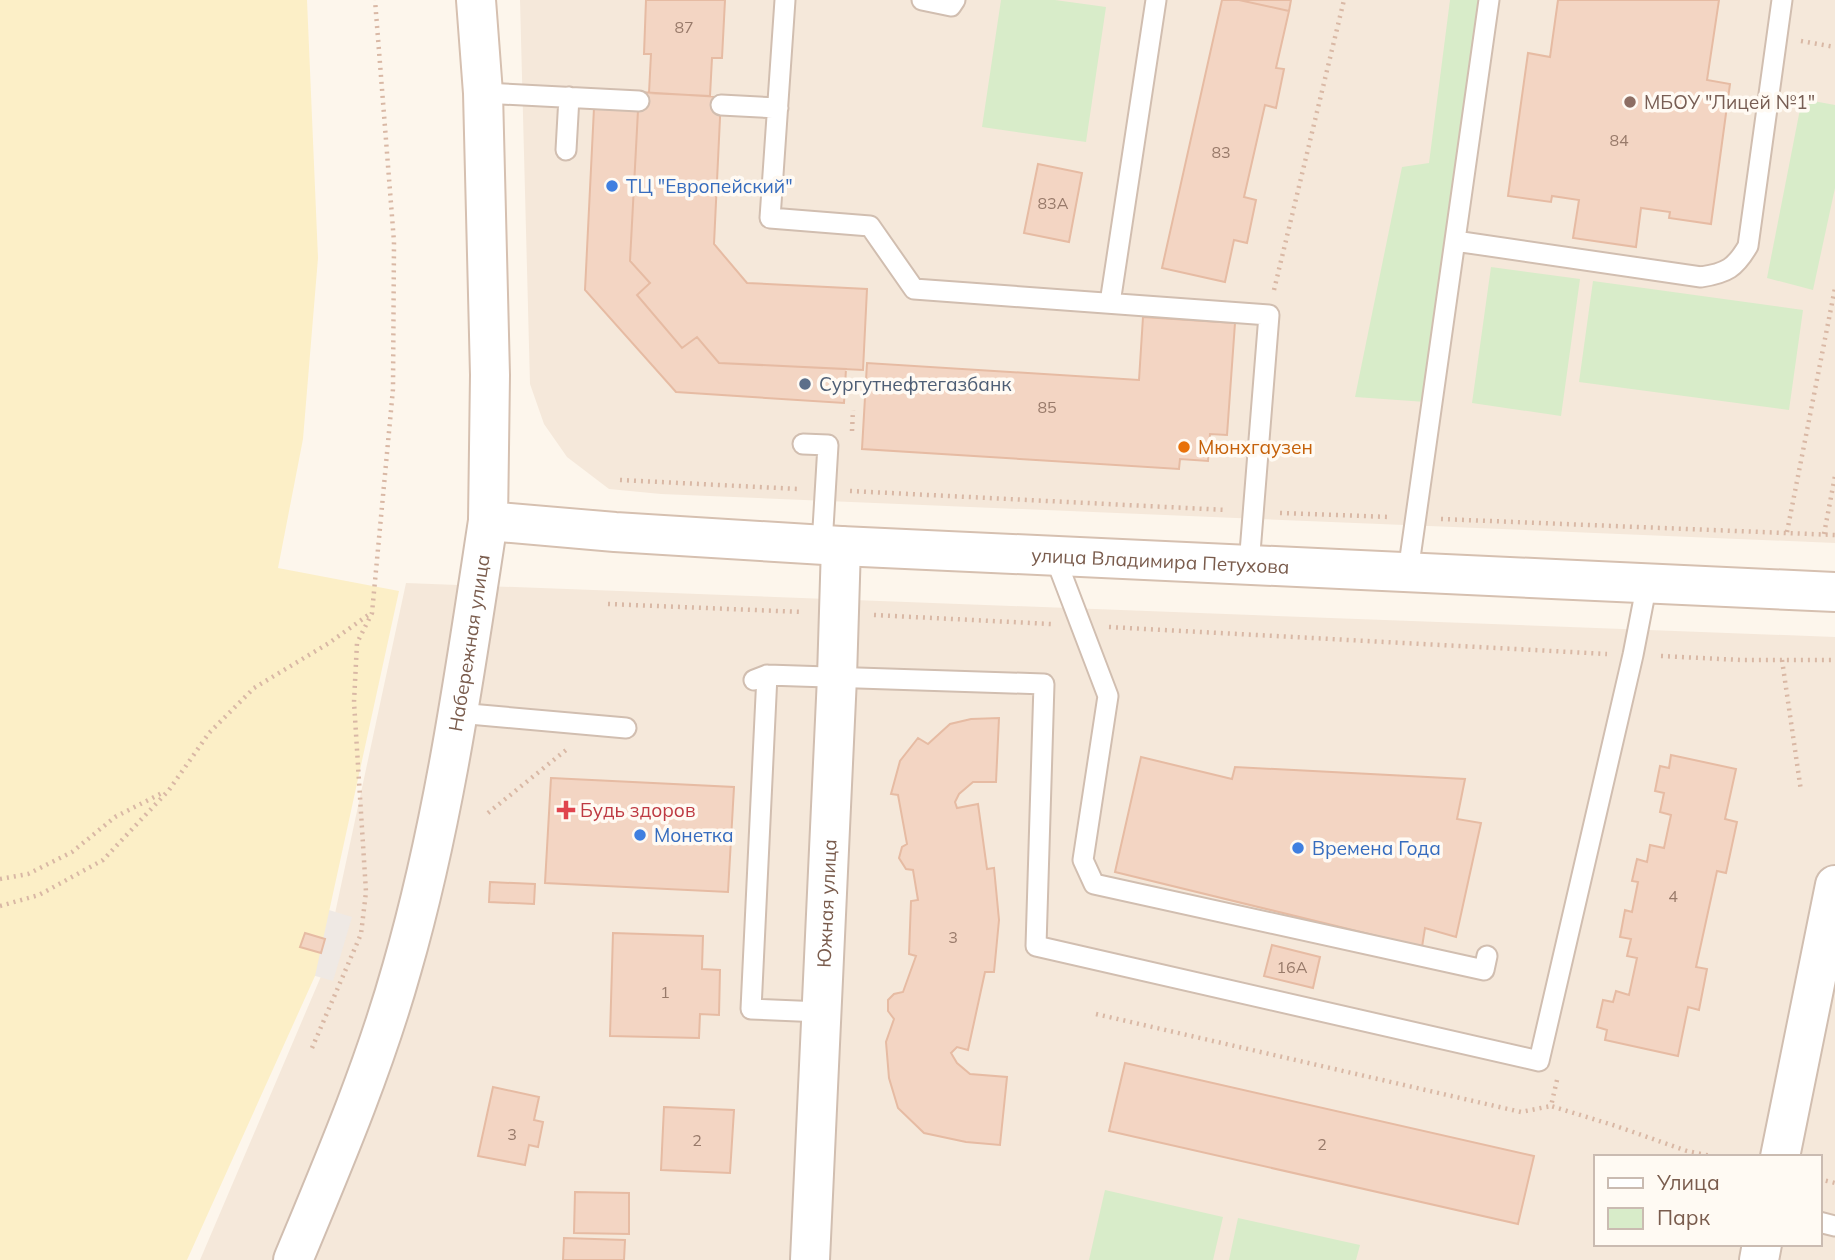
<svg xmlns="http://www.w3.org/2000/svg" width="1835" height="1260" font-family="Mulish,sans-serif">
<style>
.residential{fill:#f5e8da;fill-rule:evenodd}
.industrial{fill:#efe9e4}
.green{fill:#d8ecc9}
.sand{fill:#fcefc7}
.building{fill:#f3d5c3;stroke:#e6bba3;stroke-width:2}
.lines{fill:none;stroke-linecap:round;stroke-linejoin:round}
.lane-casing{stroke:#d1beb0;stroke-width:23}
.street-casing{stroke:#d1beb0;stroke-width:42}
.secondary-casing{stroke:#d6c0b0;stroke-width:42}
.path{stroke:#d9b8a5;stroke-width:4.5;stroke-dasharray:2 5;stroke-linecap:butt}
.lane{stroke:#fff;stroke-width:19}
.street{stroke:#fff;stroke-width:38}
.secondary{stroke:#fff;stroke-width:38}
.education-dot{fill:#8d6e63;stroke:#fffaf3;stroke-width:2.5}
.shop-dot{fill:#3f7fe0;stroke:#fffaf3;stroke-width:2.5}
.service-dot{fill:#5c6f8a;stroke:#fffaf3;stroke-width:2.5}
.food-dot{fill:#e8710a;stroke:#fffaf3;stroke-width:2.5}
.health-dot{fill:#e0444e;stroke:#fffaf3;stroke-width:2.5}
.labels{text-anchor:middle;stroke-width:7;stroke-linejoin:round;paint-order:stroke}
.number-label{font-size:16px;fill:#987a6a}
.education-label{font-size:19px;fill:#785e54;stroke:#fffaf3;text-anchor:start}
.shop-label{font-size:19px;fill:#366cbe;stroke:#fffaf3;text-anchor:start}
.service-label{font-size:19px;fill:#4e5e75;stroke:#fffaf3;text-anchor:start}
.food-label{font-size:19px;fill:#c56008;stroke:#fffaf3;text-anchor:start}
.street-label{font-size:19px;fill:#7a5c4d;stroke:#fffaf3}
.health-label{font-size:19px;fill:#be3a42;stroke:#fffaf3;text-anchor:start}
</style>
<rect width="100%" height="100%" fill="#fdf6ec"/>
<path class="residential" d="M520,0H1835V543L661,494L609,489L567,457L544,424L530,384Z
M406,583L1835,637V1260H200L322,974ZM1595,1157H1819V1244H1595Z"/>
<path class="industrial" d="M289,898L352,917L333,981L270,963Z"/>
<path class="green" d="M1001,0H1055L1106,7L1086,142L982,127Z
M1450,0H1482L1426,402L1355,397L1402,167L1429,163Z
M1802,99L1835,105V188L1813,290L1767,278Z
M1491,267L1580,279L1561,416L1472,403Z
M1593,281L1803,310L1789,410L1579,382Z
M1105,1190L1223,1217L1213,1260H1089Z
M1238,1218L1360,1245L1356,1260H1229Z"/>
<path class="sand" d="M0,0H307L318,258L303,439L278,568L399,591L315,976L187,1260H0Z"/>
<path class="building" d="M646,0H725L722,58H712L710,96L649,93L651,54H644Z
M1222,0H1239L1289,11L1276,68L1284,69L1276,108L1265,105L1244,197L1256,200L1247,243L1234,240L1225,282L1162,268Z
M1239,0H1291L1289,11Z
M1558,0H1719L1707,80L1730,84L1711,224L1669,218L1670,212L1641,208L1636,247L1573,238L1579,200L1552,196L1551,202L1508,196L1528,53L1550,57Z
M639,92L721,97L714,244L747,283L867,289L863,370L719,363L697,337L682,348L637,295L650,283L630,261Z
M594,108L638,110L630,261L650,283L637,295L682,348L697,337L719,363L846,369L844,403L676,392L585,290Z
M1038,164L1082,173L1069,242L1024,233Z
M1143,317L1235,323L1227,435L1210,434L1208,461L1180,459L1179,469L862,449L867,363L1139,380Z
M999,718L996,782H973L959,794L955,802L957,808L978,804L987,869L994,868L999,920L994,972H985L968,1050L957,1047L951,1053L957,1063L970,1074L1007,1077L1000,1145L966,1142L924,1133L898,1108L889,1078L886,1042L894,1019L888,1011V1000L894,994L903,992L916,956L909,954L911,901L918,900L913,870L906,869L899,858L902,847L907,844L898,795L891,794L900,761L918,738L928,744L950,724L971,719Z
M1671,755L1736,769L1725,819L1737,822L1726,873L1717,871L1696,967L1707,969L1699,1010L1688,1007L1678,1056L1605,1040L1607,1030L1597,1027L1603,1000L1613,1002L1616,991L1629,995L1637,958L1627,956L1631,939L1620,937L1625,910L1632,912L1638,882L1632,881L1637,859L1647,862L1650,845L1664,848L1671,815L1660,812L1664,793L1655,791L1660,766L1669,768Z
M1141,757L1232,779L1235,767L1465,779L1457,819L1481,823L1456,937L1425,928L1422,947L1115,872Z
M551,778L734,787L728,892L545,883Z
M490,882L535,884L534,904L489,902Z
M305,933L325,939L321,953L300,947Z
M613,933L703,936L702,969L720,970L719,1015L700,1014L699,1038L610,1036Z
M1272,945L1320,957L1313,988L1264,976Z
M1125,1063L1534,1156L1518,1224L1109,1131Z
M493,1087L539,1097L534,1120L543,1122L538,1147L529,1145L525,1165L478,1156Z
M664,1107L734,1110L730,1173L661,1170Z
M575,1192L629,1193V1234L574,1233Z
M564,1238L625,1240L624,1260H563Z"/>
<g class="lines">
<defs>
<path id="lane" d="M785,0L770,218L870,226L914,289L1269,315L1249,565
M922,0L951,6L955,0
M483,93L639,101
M721,105L778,108
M566,150L569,97
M1455,241L1701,277C1727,273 1735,268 1748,246L1782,0
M1110,303L1156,0
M803,444L828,445L822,545
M1055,557L1108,696L1083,860L1094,884L1484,970L1487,956
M1408,572L1489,0
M767,675L751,1009L821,1012
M754,680L767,675L1044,684L1036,946L1539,1061L1633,655L1647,583
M458,713L626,728
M1819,1222L1835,1226"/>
<g id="street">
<path d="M1780,1157L1835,885"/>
<path id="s1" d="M293,1260C333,1164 374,1068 402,968C444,822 465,671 488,521"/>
<path id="s2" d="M810,1260L837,677L841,546"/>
<path d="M1759,1260L1762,1244"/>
</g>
<g id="secondary">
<path id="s3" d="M476,0L483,93L490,375L488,521L615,532L841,546L1835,592"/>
</g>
</defs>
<use href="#lane" class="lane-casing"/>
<use href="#street" class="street-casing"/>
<use href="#secondary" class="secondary-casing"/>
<path class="path" d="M1801,41L1835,47
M1274,290L1344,0
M852,431L853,410
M620,480L799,489
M850,491L1226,510
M1280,513L1390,517
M1441,519L1835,535
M1787,532L1835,288
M1824,534L1835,476
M608,604L803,612
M874,615L1051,624
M1109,627L1607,654
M1661,656L1741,660H1835
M1782,660L1801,791
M488,813L566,750
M0,879L28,874L72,852L115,817L164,792
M0,906L39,895L103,860L169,790L209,733L254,688L329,643L371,613
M1096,1014L1521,1112L1551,1106
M312,1048L361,934L366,892L354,702L357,643L372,613L393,389L394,242L375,0
M1557,1080L1551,1106L1616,1126L1687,1151L1716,1157
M1819,1179L1835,1183"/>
<use href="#lane" class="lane"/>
<use href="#street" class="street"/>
<use href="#secondary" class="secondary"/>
</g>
<circle class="education-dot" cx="1630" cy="102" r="7"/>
<g class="shop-dot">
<circle cx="612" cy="186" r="7"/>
<circle cx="640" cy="835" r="7"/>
<circle cx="1298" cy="848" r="7"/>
</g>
<circle class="service-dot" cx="805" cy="384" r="7"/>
<circle class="food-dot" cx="1184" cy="447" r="7"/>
<path class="health-dot" d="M562.5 799.5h7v7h7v7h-7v7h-7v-7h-7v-7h7z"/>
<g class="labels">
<g class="number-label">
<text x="684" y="33">87</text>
<text x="1619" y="146">84</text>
<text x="1221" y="158">83</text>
<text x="1053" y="209">83А</text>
<text x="1047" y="413">85</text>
<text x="1673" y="902">4</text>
<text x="953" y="943">3</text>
<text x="1292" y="973">16А</text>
<text x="665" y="998">1</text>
<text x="512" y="1140">3</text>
<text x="697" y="1146">2</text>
<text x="1322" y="1150">2</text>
</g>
<g class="education-label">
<text x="1644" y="109">МБОУ "Лицей №1"</text>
</g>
<g class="shop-label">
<text x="626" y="193">ТЦ "Европейский"</text>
<text x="654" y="842">Монетка</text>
<text x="1312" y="855">Времена Года</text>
</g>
<g class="service-label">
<text x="819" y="391">Сургутнефтегазбанк</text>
</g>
<g class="food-label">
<text x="1198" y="454">Мюнхгаузен</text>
</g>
<g class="street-label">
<text dy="7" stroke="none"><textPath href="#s3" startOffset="1195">улица Владимира Петухова</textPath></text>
<text dy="7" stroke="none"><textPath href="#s1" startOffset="644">Набережная улица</textPath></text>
<text dy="7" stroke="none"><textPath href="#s2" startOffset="357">Южная улица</textPath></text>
</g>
<g class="health-label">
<text x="580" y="817">Будь здоров</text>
</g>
</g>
<rect x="1594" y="1155" width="228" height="91" fill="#fffaf3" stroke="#cabbb1" stroke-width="2"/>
<rect x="1608" y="1178" width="35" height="10" fill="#ffffff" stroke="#cabbb1" stroke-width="2"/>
<text x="1657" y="1190" font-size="21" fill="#7a5c4d">Улица</text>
<rect x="1608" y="1208" width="35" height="21" fill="#d8ecc9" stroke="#cabbb1" stroke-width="2"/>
<text x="1657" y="1225" font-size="21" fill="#7a5c4d">Парк</text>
</svg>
